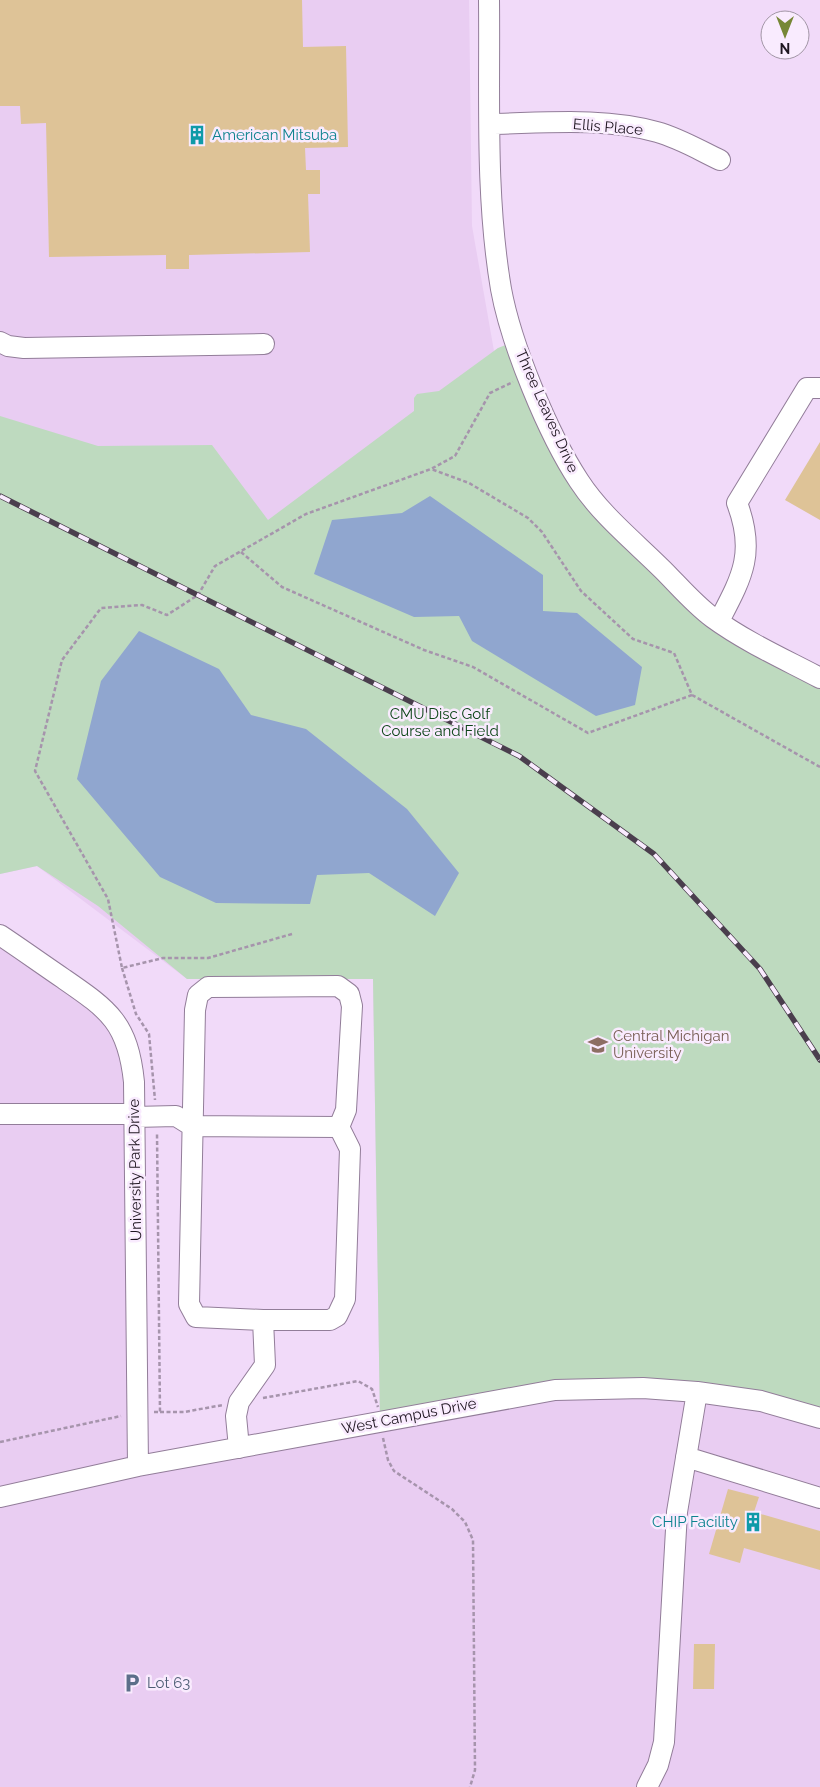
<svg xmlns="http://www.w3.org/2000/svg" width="820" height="1787" font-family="Raleway,sans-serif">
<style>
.built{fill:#e9cdf2}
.green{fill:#bedabf}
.water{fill:#90a6cf}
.building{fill:#dec397}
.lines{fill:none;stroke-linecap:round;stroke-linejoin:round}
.minor-casing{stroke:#927d99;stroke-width:22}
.path{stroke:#a694ac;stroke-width:2.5;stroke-dasharray:4 2.5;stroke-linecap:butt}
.minor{stroke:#fff;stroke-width:20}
.rail-casing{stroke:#4a3e4d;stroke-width:5.5}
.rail{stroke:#f9ebfe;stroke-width:4;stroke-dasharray:11;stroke-linecap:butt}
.labels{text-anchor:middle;stroke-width:5;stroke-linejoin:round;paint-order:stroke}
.street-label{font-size:15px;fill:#1f1621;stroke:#f9ebfe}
.culture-label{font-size:15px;fill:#0d838f;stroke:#f9ebfe;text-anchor:start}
.park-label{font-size:15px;fill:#0d4618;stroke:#f9ebfe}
.education-label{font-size:15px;fill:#785e54;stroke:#f9ebfe;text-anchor:start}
.service-label{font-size:15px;fill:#4e5e75;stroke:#f9ebfe;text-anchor:start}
</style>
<rect width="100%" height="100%" fill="#f1daf9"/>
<path class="built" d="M0,0H469L472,226L494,351L498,348L579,482L712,617L820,678V1787H0V935L103,1006L126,1041L138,1466L380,1421L373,979H187L37,866L0,874Z"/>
<path class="green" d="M516,341L579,482L712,617L820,678V1423L697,1392L568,1390L380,1421L373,979H187L98,906L37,866L0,874V416L98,446L212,445L268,520L414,411V398L417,394L439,391L498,348Z"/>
<path class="water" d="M430,496L543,575V611L577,613L642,667L635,705L596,716L472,641L459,616L414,617L314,574L332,520L402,513Z
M139,631L219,669L251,715L306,729L407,809L459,873L435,916L369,873L317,875L310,904L216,903L160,877L77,779L101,681Z"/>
<path class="building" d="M0,0H302L303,47L346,46L348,147L305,148L306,170H320V194H308L310,252L189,255V269H166V255L49,257L46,123L21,124L20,106H0Z
M820,442V520L785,500Z
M728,1489L759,1497L754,1512L820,1531V1570L744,1548L740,1563L709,1554Z
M694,1644H715L714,1689H693Z"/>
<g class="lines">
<defs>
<path id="minor" d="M489,0C490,96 485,194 501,289C511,344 548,434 579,481C601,515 635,542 663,570C679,586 695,605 713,618C746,642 784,659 820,678
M490,124C544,123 604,117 657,132C679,138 699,150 720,160
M0,342L8,346L24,348L264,344
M719,621C742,577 756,553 737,503L807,388H820
M0,935C21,949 42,964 64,979C109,1010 128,1023 134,1082L138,1466
M0,1114H134
M134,1117L176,1116L192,1126L339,1127L350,1149L345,1299L337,1316L330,1320H263L265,1365L239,1402L236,1416L239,1448
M263,1320L196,1317L189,1304L195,1010L198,995L208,987L338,986L349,994L352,1006L346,1110L339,1127
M686,1457L820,1498
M0,1497L138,1466L555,1390L643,1388L697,1392L761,1401L820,1418
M647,1787L658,1765L664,1742L677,1512L697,1392"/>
</defs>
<use href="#minor" class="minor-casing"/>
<path class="path" d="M241,552L282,587L424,650L473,667L588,733L692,695L674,653L633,639L581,591L542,532L528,518L469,483L431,469
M692,695L820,767
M292,934L208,958H163L122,968L108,899L35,771L62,660L101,608L142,605L167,615L198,595L215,566L306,514L431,469L455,456L490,393L513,382
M122,968L136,1014L149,1034L155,1100
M263,1398L358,1381L372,1389L378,1407
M154,1412H160L157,1133
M160,1412H184L223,1405
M383,1438L388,1460L394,1471L452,1509L465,1522L473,1540L475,1770L470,1787
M0,1442L121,1416"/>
<use href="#minor" class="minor"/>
<defs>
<path id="rail" d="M0,496L519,756L654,854L760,969L820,1060"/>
</defs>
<use href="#rail" class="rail-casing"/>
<use href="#rail" class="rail"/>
</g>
<defs>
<symbol id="building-bare" viewBox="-9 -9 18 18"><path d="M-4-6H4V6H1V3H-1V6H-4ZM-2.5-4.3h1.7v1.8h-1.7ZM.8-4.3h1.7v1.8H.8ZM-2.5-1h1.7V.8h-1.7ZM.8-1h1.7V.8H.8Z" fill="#0f9aa8" stroke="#f9ebfe" stroke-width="2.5" paint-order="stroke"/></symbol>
<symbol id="university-bare" viewBox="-9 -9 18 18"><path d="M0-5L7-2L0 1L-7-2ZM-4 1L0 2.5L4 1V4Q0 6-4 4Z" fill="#8d6e63" stroke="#f9ebfe" stroke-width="2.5" paint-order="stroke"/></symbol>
<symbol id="parking-bare" viewBox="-9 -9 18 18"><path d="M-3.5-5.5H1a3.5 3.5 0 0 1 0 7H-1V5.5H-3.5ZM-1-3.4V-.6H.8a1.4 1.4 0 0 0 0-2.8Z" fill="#5c6f8a" stroke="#f9ebfe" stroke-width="2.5" paint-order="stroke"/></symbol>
</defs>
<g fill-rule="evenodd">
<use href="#building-bare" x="183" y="121" width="28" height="28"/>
<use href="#university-bare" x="584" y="1031" width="28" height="28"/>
<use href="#building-bare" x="739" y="1508" width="28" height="28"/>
<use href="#parking-bare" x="118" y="1669" width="28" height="28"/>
</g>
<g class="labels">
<g class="street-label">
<text transform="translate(608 127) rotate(5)" y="5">Ellis Place</text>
<text transform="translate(547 411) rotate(66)" y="5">Three Leaves Drive</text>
<text transform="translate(135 1170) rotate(-91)" y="5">University Park Drive</text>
<text transform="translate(409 1416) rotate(-11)" y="5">West Campus Drive</text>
</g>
<g class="culture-label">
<text x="212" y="140">American Mitsuba</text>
<text x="738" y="1527" text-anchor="end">CHIP Facility</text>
</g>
<g class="park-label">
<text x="440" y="719">CMU Disc Golf<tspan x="440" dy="17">Course and Field</tspan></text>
</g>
<g class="education-label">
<text x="613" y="1041">Central Michigan<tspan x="613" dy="17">University</tspan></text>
</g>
<g class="service-label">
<text x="147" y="1688">Lot 63</text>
</g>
</g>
<g transform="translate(785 35) rotate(180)"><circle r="24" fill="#f9ebfe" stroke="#a296a6"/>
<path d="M0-4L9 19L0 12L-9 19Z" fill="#778736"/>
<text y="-8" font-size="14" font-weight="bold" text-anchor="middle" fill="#1f1621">N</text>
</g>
</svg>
